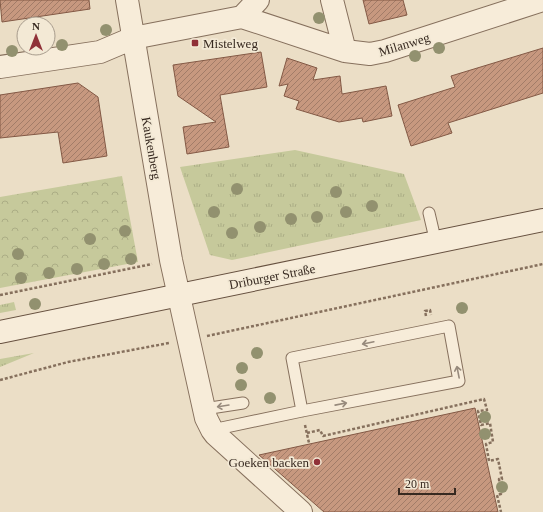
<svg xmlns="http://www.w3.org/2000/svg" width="543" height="512" font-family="'Times New Roman',serif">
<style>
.grass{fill:url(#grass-tufts)}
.park{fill:url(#park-crowns)}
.building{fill:url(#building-hatch);stroke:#835945}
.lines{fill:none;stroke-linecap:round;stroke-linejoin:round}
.service-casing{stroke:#86705d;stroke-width:13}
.minor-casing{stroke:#86705d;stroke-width:24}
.secondary-casing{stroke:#675140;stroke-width:24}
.path{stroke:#86705d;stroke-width:2.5;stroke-dasharray:3 2;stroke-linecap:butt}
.service{stroke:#f7ecd9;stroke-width:11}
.minor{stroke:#f7ecd9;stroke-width:22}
.secondary{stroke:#f7ecd9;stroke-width:22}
.tree{fill:#92916f}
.oneway{stroke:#978a7c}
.poi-dot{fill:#903138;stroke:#f3e9d5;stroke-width:1.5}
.labels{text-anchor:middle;stroke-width:3.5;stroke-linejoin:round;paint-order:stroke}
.poi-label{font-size:13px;fill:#372920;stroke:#f3e9d5;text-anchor:start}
.street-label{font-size:13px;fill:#372920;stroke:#f3e9d5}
</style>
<defs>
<pattern id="grass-tufts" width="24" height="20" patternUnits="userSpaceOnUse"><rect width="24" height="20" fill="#c6c99b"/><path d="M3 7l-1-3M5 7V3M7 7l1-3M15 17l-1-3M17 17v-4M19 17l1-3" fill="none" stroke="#abad85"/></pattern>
<pattern id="park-crowns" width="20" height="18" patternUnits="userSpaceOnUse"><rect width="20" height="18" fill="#c6c99b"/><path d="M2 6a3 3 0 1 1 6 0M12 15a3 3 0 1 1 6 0" fill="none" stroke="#abad85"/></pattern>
<pattern id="building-hatch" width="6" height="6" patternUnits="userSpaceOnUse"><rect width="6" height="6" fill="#c7987f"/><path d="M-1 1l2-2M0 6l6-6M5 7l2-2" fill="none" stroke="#a27c68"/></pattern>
</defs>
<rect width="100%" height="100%" fill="#ebdec6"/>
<path class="grass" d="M295,150L404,174L421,220L232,260L210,255L180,167Z
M14,302L16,310L0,313V305Z
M34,353L0,367V359Z"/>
<path class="park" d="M122,176L138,262L0,288V197Z"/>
<path class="building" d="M0,0H89L90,9L2,22Z
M363,0H403L407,15L369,24Z
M543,48V93L448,123L452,133L411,146L398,105L455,87L451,76Z
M261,52L267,87L220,95L229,147L187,154L183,127L216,122L178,96L173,65Z
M287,58L317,68L313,80L340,76L342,94L386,86L392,116L363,122L362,118L339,122L296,109L299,101L284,96L288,84L279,86Z
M78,83L98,97L107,156L63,163L58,132L0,138V95Z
M475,408L498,512H324L259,455Z"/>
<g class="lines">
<defs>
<path id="service" d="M429,213L436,243
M204,409L243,403
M212,430L302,411L459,381L449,326L292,358L302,411"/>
<path id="minor" d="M127,0L171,260L206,418L212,430L215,434L301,512
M332,0L345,51
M242,17L345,51L370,54L385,51L543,0
M0,67L100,52L133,38L242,17L258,0"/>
<path id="secondary" d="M0,332L543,220"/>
</defs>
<use href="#service" class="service-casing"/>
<use href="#minor" class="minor-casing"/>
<use href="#secondary" class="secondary-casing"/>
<path class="path" d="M0,295L152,264
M426,316L425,311L430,310L431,315
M207,336L543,264
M0,380L68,362L169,343
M305,425L309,443
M307,433L320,430L323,436L484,399L487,410L478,411L481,425L490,423L493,442L486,444L489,461L498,459L502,479H499L501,494L497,495L501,512"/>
<use href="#service" class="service"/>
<use href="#minor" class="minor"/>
<use href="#secondary" class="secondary"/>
</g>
<g class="tree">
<circle cx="319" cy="18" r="6"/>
<circle cx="106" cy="30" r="6"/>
<circle cx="62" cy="45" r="6"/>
<circle cx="439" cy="48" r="6"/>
<circle cx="12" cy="51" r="6"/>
<circle cx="415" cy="56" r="6"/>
<circle cx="237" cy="189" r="6"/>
<circle cx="336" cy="192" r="6"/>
<circle cx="372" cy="206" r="6"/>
<circle cx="214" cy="212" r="6"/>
<circle cx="346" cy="212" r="6"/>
<circle cx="317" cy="217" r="6"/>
<circle cx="291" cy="219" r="6"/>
<circle cx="260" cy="227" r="6"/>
<circle cx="125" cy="231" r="6"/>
<circle cx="232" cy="233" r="6"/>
<circle cx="90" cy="239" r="6"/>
<circle cx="18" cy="254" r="6"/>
<circle cx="131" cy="259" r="6"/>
<circle cx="104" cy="264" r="6"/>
<circle cx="77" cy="269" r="6"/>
<circle cx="49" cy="273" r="6"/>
<circle cx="21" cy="278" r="6"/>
<circle cx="35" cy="304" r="6"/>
<circle cx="462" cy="308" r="6"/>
<circle cx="257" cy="353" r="6"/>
<circle cx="242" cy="368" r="6"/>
<circle cx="241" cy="385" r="6"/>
<circle cx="270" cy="398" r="6"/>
<circle cx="485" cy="417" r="6"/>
<circle cx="485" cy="434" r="6"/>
<circle cx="502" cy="487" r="6"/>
</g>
<defs><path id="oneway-shaft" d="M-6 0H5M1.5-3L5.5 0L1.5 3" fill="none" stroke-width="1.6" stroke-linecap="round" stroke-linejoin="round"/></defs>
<g class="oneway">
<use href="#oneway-shaft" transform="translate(368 343) rotate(168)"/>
<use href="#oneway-shaft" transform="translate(458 372) rotate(-101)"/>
<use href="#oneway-shaft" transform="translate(341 404) rotate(-11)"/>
<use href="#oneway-shaft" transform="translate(223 406) rotate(171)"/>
</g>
<g class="poi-dot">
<rect x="191" y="39" width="8" height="8" rx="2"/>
<circle cx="317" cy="462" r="4"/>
</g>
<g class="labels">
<g class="poi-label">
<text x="203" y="48">Mistelweg</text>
<text x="309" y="467" text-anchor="end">Goeken backen</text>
</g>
<g class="street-label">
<text transform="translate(404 44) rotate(-17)" y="5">Milanweg</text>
<text transform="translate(152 148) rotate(80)" y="5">Kaukenberg</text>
<text transform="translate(272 276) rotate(-11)" y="5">Driburger Straße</text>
</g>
</g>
<g transform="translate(36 36)"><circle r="19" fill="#f3e9d5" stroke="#a89c8d"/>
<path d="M0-3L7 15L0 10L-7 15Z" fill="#903138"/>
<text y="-6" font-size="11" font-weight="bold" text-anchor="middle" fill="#372920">N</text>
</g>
<path d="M399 488v6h56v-6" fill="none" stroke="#372920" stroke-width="2"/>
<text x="405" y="488" font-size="12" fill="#372920" stroke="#f3e9d5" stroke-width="3" paint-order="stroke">20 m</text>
</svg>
